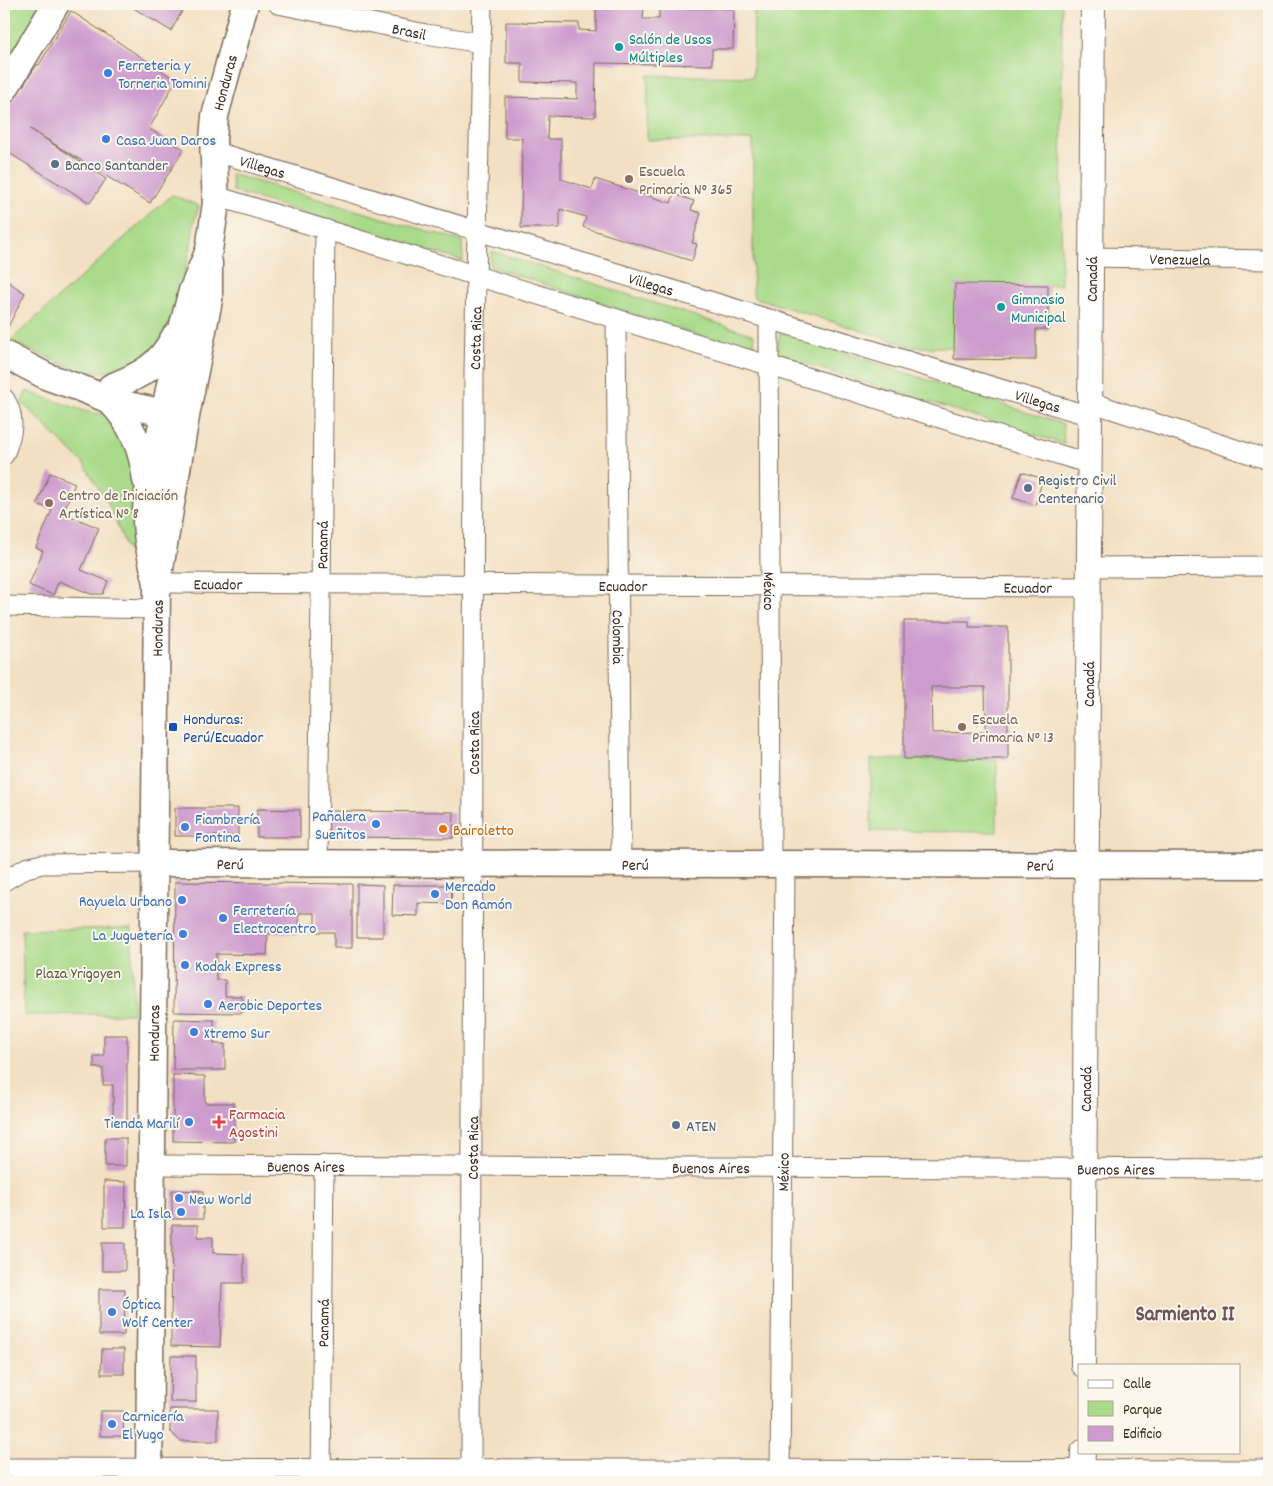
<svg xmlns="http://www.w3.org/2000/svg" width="1273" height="1486" font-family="Dekko,sans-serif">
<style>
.green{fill:#a8da89;stroke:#728254}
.building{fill:#cd9bce;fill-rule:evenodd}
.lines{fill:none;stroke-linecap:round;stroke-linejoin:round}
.minor-casing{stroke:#7b6a58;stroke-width:21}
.tertiary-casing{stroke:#7b6a58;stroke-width:26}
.secondary-casing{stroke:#7b6a58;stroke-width:29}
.minor{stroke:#fff;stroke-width:19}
.tertiary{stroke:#fff;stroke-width:24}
.secondary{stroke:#fff;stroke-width:26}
.culture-dot{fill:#0f9aa8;stroke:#fbf7ec;stroke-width:2}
.shop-dot{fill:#3f7fe0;stroke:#fbf7ec;stroke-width:2}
.service-dot{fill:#5c6f8a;stroke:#fbf7ec;stroke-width:2}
.education-dot{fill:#8d6e63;stroke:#fbf7ec;stroke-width:2}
.transit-dot{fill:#1a4fb4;stroke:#fbf7ec;stroke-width:2}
.food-dot{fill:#e8710a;stroke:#fbf7ec;stroke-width:2}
.health-dot{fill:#e0444e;stroke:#fbf7ec;stroke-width:2}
.labels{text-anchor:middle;stroke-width:4;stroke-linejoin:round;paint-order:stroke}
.street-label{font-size:16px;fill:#3b2a1e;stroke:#fbf7ec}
.culture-label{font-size:16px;fill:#0d838f;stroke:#fbf7ec;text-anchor:start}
.shop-label{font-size:16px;fill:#366cbe;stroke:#fbf7ec;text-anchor:start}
.service-label{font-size:16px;fill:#4e5e75;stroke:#fbf7ec;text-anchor:start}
.education-label{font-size:16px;fill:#785e54;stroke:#fbf7ec;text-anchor:start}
.transit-label{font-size:16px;fill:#164399;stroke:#fbf7ec;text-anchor:start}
.food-label{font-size:16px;fill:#c56008;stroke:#fbf7ec;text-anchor:start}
.park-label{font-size:16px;fill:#565639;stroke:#fbf7ec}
.health-label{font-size:16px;fill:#be3a42;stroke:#fbf7ec;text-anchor:start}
.district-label{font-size:21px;font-weight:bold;fill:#6e525c;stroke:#fbf7ec}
</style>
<rect width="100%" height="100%" fill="#fbf7ec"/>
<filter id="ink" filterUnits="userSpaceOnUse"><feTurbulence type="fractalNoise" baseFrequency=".02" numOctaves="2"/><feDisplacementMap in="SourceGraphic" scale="10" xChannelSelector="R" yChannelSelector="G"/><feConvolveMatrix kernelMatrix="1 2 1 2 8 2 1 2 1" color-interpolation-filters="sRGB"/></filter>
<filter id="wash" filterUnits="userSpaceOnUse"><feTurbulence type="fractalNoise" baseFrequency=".0096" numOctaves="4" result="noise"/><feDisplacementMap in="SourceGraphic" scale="20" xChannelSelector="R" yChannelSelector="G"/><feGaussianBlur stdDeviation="1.12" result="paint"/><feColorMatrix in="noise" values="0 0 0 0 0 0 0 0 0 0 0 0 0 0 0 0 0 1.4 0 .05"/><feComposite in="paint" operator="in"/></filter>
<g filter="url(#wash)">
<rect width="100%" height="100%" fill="#f3e0c3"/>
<path class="green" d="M7,4H44L4,72V10Z
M754,4H1062L1061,285H1048V329L1036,330V360L954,359V347H913L753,297V140H647L648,75L753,77Z
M231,174L462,241L463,261L233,191Z
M172,195L199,206L194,222L190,251L174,313L157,346L139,364L115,371L83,373L10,341Z
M492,251L754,335L755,355L490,266Z
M780,332L1063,424L1064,444L777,355Z
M26,391L85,411L105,415L124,436L135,474L137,508L133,549L134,566L110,507L84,464L22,403Z
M871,759L997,760V832L871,831Z
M132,928L133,1014L24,1015L22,930Z"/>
<g id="blocks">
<path class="building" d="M127,4H186L171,31Z
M596,4H644L643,19H659V8L734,9L733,49H712V65L596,63L595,117L548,116L547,139H561V179L592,189L595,179L671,203L674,194L694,201L691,210L701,213L692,243L697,244L692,261L583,227L586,217L560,209V228H521L522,138H505V97L577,99V83L522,82V63H506V22L579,23V30L596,31Z
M71,11L176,80L149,129L184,149L150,203L30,129L106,179L90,203L4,150V113L37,65H39Z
M4,279L25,293L7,329L4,328Z
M955,284L1048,285V329H1036V360L954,359Z
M1022,472L1043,479L1035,505L1013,498Z
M50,473L75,483L63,513L99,528L81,570L108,581L103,594H91L59,581L53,595L29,585L43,551L36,548L52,510L37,504Z
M904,621H969V627H1008V759H904ZM931,687H985L986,732L932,733Z
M175,808H238V836H175Z
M257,809L300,810V837H257Z
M328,811L454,812L453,838L337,837L328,829Z
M175,882L352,884V948H334V932H315V913H299V934L268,933L267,955L216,954V980H225V996H242V1013L174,1012Z
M357,884L383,885V937H357Z
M393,885H452L451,904L418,903V916L392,915Z
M174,1019L214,1020V1044H225V1070H173Z
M104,1035H127V1121H113V1085H103V1068H94V1056H104Z
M173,1075L205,1076V1103H234V1142L173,1141Z
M105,1138H126V1166H105Z
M104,1181L126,1182L125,1227H104Z
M172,1190L203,1191V1219H172Z
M172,1225H198V1237H213V1253L244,1254V1283H222L220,1347L171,1346Z
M102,1243H125V1271H102Z
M99,1289H125L124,1335H99Z
M102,1349H124V1374H101Z
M171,1356H196V1402H170Z
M170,1409H218V1441H180L170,1431Z
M100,1411H124L123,1436H100Z"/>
</g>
</g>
<g filter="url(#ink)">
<use href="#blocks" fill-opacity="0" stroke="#7b6a58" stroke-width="1"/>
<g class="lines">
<defs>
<g id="minor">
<path id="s1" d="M278,4L426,34L481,43"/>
<path id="s2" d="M213,151L1090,416"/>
<path d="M216,196L1090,464"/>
<path id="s3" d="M1091,257L1269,260"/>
<path id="s4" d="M616,319L621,864"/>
<path id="s5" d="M769,319L771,864"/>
<path d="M4,398C17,418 12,435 4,455"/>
<path d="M1090,402L1269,460"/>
<path d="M1089,567L1269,566"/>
<path id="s6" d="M157,583L1089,587"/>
<path d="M4,606L157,609"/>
<path id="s7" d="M318,863L325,229"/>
<path d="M4,881L26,868L42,864L155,863"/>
<path id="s8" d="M152,1165L1269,1169"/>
<path d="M4,1468L1269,1470"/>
<path id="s9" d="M780,1480L785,864"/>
<path id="s10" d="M321,1482L324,1165"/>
<path id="s11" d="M471,1482L474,372L482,4"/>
</g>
<g id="tertiary">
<path id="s12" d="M1083,1365L1093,4"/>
<path d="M1082,1482L1083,1452"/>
</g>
<g id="secondary">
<path d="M4,90L56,4"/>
<path d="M4,354L48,377L80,388L114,402L164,413L181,412"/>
<path d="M111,387C142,375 159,366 175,336"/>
<path d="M109,400C132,423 142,448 146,480"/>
<path d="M159,574L187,411L209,300V263"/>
<path id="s13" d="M155,863L1269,865"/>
<path id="s14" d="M149,1482L157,583C150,553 142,525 148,493L180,336L192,291L209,250L216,203L213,140L215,116L245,4"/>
</g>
</defs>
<use href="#minor" class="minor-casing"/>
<use href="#tertiary" class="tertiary-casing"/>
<use href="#secondary" class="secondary-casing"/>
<use href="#minor" class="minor"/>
<use href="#tertiary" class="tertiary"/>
<use href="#secondary" class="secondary"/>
</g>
</g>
<g class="culture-dot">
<circle cx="619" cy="47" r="5"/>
<circle cx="1001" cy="307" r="5"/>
</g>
<g class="shop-dot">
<circle cx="108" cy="73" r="5"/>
<circle cx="106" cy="139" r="5"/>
<circle cx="376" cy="824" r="5"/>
<circle cx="185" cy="827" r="5"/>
<circle cx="435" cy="894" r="5"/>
<circle cx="182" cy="900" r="5"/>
<circle cx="223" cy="918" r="5"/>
<circle cx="183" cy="934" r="5"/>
<circle cx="185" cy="965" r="5"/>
<circle cx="208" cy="1004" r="5"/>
<circle cx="194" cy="1032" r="5"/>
<circle cx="189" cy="1122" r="5"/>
<circle cx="179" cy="1198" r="5"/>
<circle cx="181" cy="1212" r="5"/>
<circle cx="112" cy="1312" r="5"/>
<circle cx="112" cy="1424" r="5"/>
</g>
<g class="service-dot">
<circle cx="55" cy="164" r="5"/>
<circle cx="1028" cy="488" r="5"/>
<circle cx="676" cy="1125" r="5"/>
</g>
<g class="education-dot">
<circle cx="629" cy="179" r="5"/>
<circle cx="49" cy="503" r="5"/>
<circle cx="962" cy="727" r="5"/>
</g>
<rect class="transit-dot" x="168" y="722" width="10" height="10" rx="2.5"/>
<circle class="food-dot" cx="443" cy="829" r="5"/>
<path class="health-dot" d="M216.5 1114.5h5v5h5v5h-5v5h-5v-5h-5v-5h5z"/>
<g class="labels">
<g class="street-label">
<text dy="6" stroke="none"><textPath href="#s1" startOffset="134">Brasil</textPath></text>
<text dy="6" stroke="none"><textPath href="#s14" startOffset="1411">Honduras</textPath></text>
<text dy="6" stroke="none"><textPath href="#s2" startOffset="52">Villegas</textPath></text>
<text dy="6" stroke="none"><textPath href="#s3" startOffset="89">Venezuela</textPath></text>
<text dy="6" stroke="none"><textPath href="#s12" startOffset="1086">Canadá</textPath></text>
<text dy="6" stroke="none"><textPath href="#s2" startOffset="458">Villegas</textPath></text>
<text dy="6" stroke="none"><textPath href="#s11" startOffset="1144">Costa Rica</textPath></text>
<text dy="6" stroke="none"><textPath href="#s2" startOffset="862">Villegas</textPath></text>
<text dy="6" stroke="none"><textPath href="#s7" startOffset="318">Panamá</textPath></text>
<text dy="6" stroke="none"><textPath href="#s6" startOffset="61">Ecuador</textPath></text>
<text dy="6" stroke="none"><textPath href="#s6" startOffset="466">Ecuador</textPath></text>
<text dy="6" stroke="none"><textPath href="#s6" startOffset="871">Ecuador</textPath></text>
<text dy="6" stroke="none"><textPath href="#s5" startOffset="272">México</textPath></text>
<text dy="6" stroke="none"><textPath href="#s14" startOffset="854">Honduras</textPath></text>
<text dy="6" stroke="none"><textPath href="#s4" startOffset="318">Colombia</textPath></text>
<text dy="6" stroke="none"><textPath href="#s12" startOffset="681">Canadá</textPath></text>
<text dy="6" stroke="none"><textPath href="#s11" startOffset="739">Costa Rica</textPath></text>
<text dy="6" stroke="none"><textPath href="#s13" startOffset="75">Perú</textPath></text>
<text dy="6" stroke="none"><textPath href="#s13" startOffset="480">Perú</textPath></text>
<text dy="6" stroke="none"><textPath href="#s13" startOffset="885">Perú</textPath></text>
<text dy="6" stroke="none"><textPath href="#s14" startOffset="449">Honduras</textPath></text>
<text dy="6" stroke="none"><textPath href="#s12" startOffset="276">Canadá</textPath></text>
<text dy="6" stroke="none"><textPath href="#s11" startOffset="334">Costa Rica</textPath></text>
<text dy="6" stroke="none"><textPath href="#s8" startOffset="154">Buenos Aires</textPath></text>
<text dy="6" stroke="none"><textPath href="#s8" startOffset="559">Buenos Aires</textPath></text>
<text dy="6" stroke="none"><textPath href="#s8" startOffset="964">Buenos Aires</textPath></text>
<text dy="6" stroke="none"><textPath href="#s9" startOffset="308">México</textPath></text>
<text dy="6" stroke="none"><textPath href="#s10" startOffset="159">Panamá</textPath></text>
</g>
<g class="culture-label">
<text x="629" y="44">Salón de Usos<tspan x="629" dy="18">Múltiples</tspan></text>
<text x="1011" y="304">Gimnasio<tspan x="1011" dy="18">Municipal</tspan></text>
</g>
<g class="shop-label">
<text x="118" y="70">Ferreteria y<tspan x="118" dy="18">Torneria Tomini</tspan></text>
<text x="116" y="145">Casa Juan Daros</text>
<text x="366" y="821" text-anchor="end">Pañalera<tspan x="366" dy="18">Sueñitos</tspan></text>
<text x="195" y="824">Fiambrería<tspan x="195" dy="18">Fontina</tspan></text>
<text x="445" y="891">Mercado<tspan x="445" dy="18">Don Ramón</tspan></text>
<text x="172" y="906" text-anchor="end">Rayuela Urbano</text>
<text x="233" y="915">Ferretería<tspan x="233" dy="18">Electrocentro</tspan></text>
<text x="173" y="940" text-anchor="end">La Juguetería</text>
<text x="195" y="971">Kodak Express</text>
<text x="218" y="1010">Aerobic Deportes</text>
<text x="204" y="1038">Xtremo Sur</text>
<text x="179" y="1128" text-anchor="end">Tienda Marilí</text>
<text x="189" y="1204">New World</text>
<text x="171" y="1218" text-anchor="end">La Isla</text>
<text x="122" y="1309">Óptica<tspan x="122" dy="18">Wolf Center</tspan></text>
<text x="122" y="1421">Carnicería<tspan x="122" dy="18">El Yugo</tspan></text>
</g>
<g class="service-label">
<text x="65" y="170">Banco Santander</text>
<text x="1038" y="485">Registro Civil<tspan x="1038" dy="18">Centenario</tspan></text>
<text x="686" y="1131">ATEN</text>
</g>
<g class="education-label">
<text x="639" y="176">Escuela<tspan x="639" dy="18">Primaria N° 365</tspan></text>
<text x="59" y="500">Centro de Iniciación<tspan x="59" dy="18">Artística N° 8</tspan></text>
<text x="972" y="724">Escuela<tspan x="972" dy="18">Primaria N° 13</tspan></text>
</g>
<g class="transit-label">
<text x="183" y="724">Honduras:<tspan x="183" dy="18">Perú/Ecuador</tspan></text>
</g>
<g class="food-label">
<text x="453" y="835">Bairoletto</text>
</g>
<g class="park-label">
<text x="78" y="978">Plaza Yrigoyen</text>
</g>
<g class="health-label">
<text x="229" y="1119">Farmacia<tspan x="229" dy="18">Agostini</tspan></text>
</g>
<g class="district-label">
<text x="1185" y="1320">Sarmiento II</text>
</g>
</g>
<rect width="1273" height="1486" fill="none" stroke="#fbf7ec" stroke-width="20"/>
<rect x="1078" y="1364" width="162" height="90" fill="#fbf7ec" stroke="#aea59a"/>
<rect x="1088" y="1380" width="25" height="8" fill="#ffffff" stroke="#aea59a"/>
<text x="1123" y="1388" font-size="15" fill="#3b2a1e">Calle</text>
<rect x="1088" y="1401" width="25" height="15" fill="#a8da89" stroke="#aea59a"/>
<text x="1123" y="1414" font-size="15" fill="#3b2a1e">Parque</text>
<rect x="1088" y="1426" width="25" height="15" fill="#cd9bce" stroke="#aea59a"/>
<text x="1123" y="1438" font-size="15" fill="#3b2a1e">Edificio</text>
</svg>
